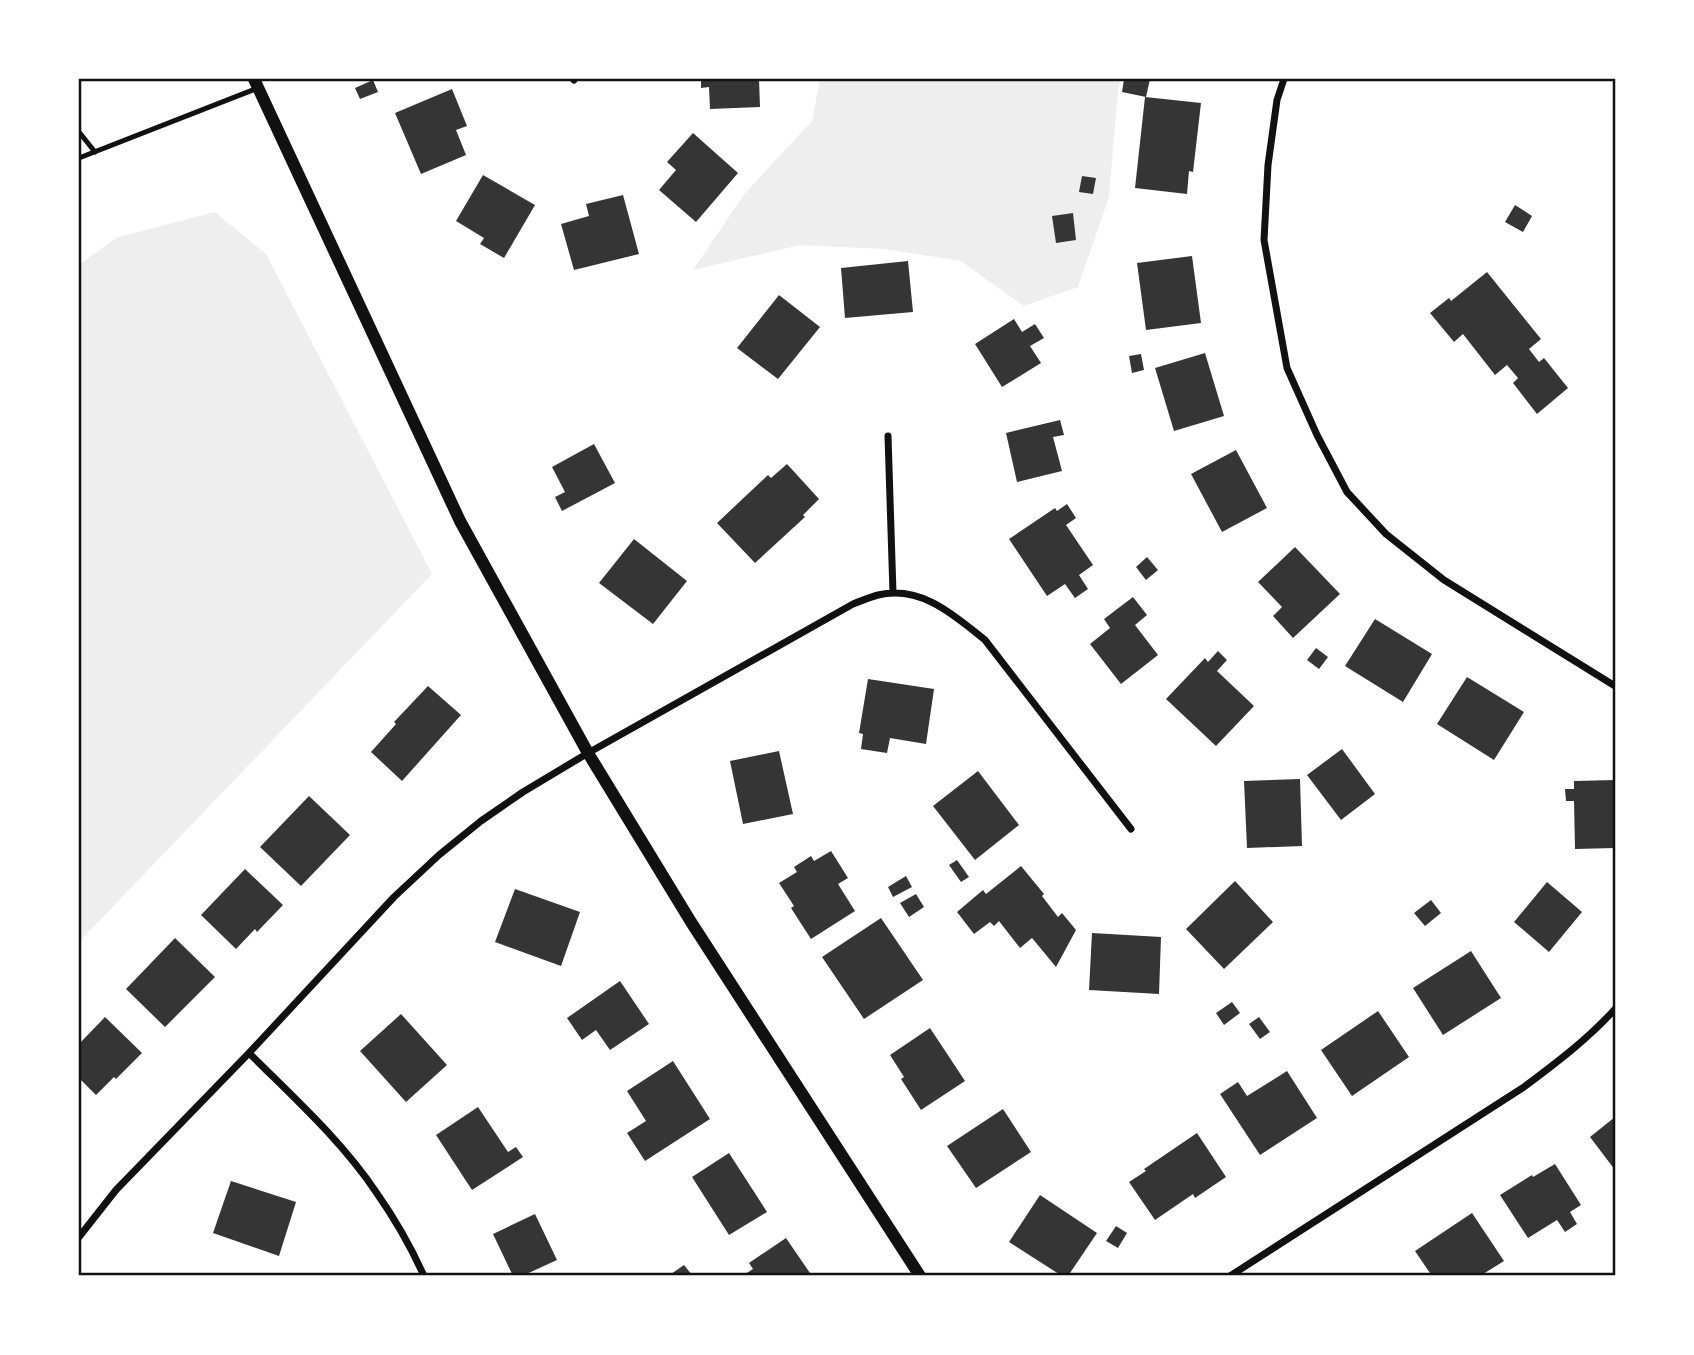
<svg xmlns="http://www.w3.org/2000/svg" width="1694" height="1355" font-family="'Titillium Web',sans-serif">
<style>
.green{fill:#eee}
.building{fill:#353535}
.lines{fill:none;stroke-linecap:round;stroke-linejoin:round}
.service{stroke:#111;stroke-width:5}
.minor{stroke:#111;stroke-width:7}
.tertiary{stroke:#111;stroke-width:12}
.neatline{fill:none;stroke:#111;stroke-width:2.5}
</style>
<rect width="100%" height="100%" fill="#fff"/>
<path class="green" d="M820,79H1121L1118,90L1109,197L1078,287L1024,306L961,261L884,249L800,245L693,270L745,193L812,121Z
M215,212L266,254L432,574L79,942V265L118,237Z"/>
<path class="building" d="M701,79H759L760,107L710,109L709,87L701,88Z
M1124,79H1150L1146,97L1122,92Z
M373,80L378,92L360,99L355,88Z
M452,89L467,126L456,130L466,155L421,174L395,113Z
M1145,97L1201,103L1193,172L1189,171L1187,194L1135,188Z
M693,133L738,173L696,222L659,190L676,170L667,162Z
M483,175L535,205L504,258L480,244L484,238L456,221Z
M1082,176L1096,178L1093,194L1079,192Z
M623,195L639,254L574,270L561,224L589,216L586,204Z
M1515,205L1532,216L1523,232L1505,222Z
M1073,213L1076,240L1056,243L1052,216Z
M1192,256L1201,323L1146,330L1137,263Z
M908,261L913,312L845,318L841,268Z
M1487,272L1541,339L1529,349L1539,362L1544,358L1568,388L1537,414L1513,383L1518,378L1507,365L1495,375L1463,334L1454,342L1430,313L1449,298L1451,301Z
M779,295L820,327L778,379L737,348Z
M1014,319L1022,332L1035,324L1044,338L1030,346L1041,363L1002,387L975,344Z
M1205,353L1224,416L1174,431L1155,368Z
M1141,354L1144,370L1132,373L1129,356Z
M1060,420L1064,435L1053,437L1062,471L1017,482L1006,433Z
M594,444L615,483L562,511L555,497L565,492L552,467Z
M1236,450L1267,508L1222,532L1191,474Z
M787,464L819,499L803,515L805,517L755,563L717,523L768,475L771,478Z
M1067,504L1076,518L1066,525L1093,565L1079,575L1088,589L1075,598L1065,584L1047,596L1009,539L1055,508L1057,511Z
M634,539L687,581L653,624L599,583Z
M1295,547L1340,594L1293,638L1273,616L1282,607L1258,582Z
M1147,557L1158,570L1146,580L1136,567Z
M1133,597L1147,615L1135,625L1158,655L1121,684L1090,644L1110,628L1104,619Z
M1375,619L1432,654L1403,702L1345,666Z
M1316,648L1328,657L1319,669L1307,660Z
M1218,651L1227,660L1217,671L1254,706L1216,746L1166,699L1205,658L1208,662Z
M1467,677L1524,712L1494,760L1437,724Z
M868,679L934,689L926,744L890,738L887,753L861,749L863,734L859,733Z
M428,686L461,715L402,781L371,752L396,724L394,722Z
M1342,749L1375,794L1341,820L1307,775Z
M779,751L793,814L743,824L730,761Z
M978,771L1019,825L975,860L933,806Z
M1300,779L1302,846L1247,848L1244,781Z
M1615,780V848L1575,849L1574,801H1566L1565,789H1574V781Z
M309,796L350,835L301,886L260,847Z
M831,851L848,878L838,884L855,911L811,939L791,908L794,906L779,883L797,872L794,867L811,856L814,861Z
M957,860L969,877L961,882L949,865Z
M1021,866L1044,894L1042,896L1058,917L1062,913L1076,930L1056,967L1032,938L1020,948L999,921L994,926L990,922L974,934L957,912L983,890L986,894Z
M245,869L283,905L257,932L255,929L236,949L201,915Z
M906,876L912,887L893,897L888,887Z
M1235,881L1273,922L1224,969L1186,929Z
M1547,882L1582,912L1549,952L1514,922Z
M515,889L580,912L561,966L495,942Z
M916,894L924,907L909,917L900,903Z
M1431,900L1441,913L1425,926L1414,913Z
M881,918L923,980L864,1019L822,957Z
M1092,933L1161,937L1159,994L1089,990Z
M175,938L215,977L165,1027L126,989Z
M1471,951L1501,998L1443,1035L1413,988Z
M620,981L649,1024L610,1050L596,1030L582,1040L567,1018Z
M1232,1002L1240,1013L1224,1025L1216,1013Z
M1378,1011L1409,1057L1352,1096L1321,1050Z
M401,1014L447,1065L406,1102L360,1051Z
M105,1017L142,1053L116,1079L114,1077L96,1095L79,1078V1044Z
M1259,1017L1270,1032L1260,1039L1249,1024Z
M930,1028L965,1081L921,1110L901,1079L904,1077L890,1055Z
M673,1061L710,1119L645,1161L627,1133L646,1121L627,1091Z
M1287,1071L1317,1118L1260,1155L1220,1094L1238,1082L1247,1096Z
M478,1107L508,1152L516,1147L523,1157L472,1190L436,1135Z
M1003,1109L1031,1152L976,1188L947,1146Z
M1615,1117V1170L1590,1137Z
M1197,1133L1226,1177L1195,1198L1193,1194L1155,1220L1129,1182L1146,1171L1144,1169Z
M729,1153L767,1212L729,1235L692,1177Z
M1555,1164L1581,1205L1570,1212L1577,1224L1565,1232L1557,1220L1528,1238L1500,1195L1532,1175L1533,1177Z
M231,1181L296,1202L279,1256L213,1233Z
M1040,1195L1097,1233L1068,1276H1062L1009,1242Z
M1472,1213L1504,1261L1480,1276H1432L1415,1251Z
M535,1214L557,1260L522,1276H513L493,1234Z
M1116,1226L1127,1233L1118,1248L1106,1241Z
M786,1238L812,1276H742L753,1269L749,1263Z
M684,1265L692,1275L673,1276L671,1274Z"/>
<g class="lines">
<path class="service" d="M79,132L95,152
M79,158L258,88"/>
<path class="minor" d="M573,79L574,80
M1284,79L1277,100L1268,165L1264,240L1287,368L1317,435L1347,492L1386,534L1444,580L1615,686
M888,436L893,593
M249,1053C293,1097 341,1140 376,1192C395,1219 411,1247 424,1276
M79,1237L116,1190L249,1053L394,897L439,855L481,821L523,792L588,753L853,604C861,601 870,597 878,595C921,585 954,615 985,640L1131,829
M1230,1276L1524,1087C1556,1063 1588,1039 1615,1009"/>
<path class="tertiary" d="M254,79L460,521L588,753L691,922L920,1276"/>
</g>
<rect width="1694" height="1355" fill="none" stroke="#ffffff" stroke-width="161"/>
<rect x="80" y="80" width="1534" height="1194" class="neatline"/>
</svg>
